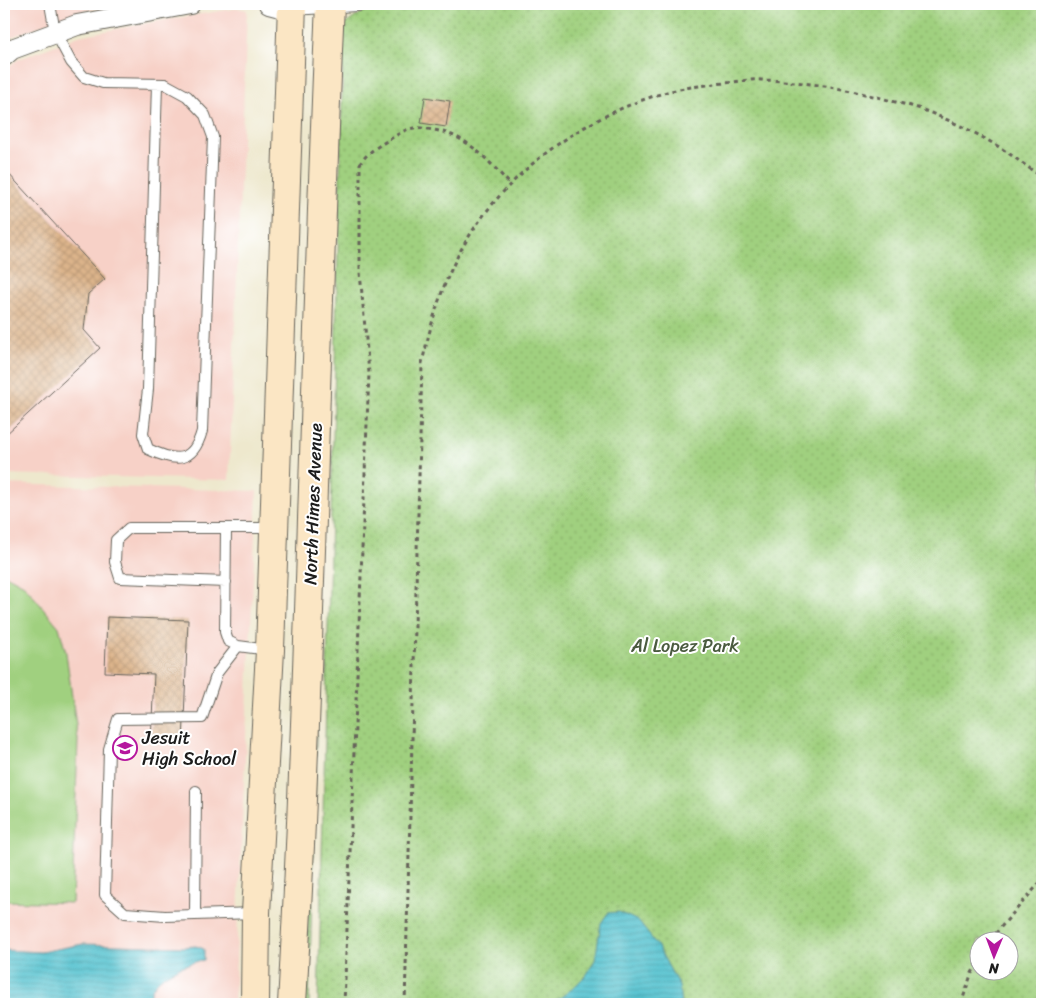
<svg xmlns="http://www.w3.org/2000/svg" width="1046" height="1008" font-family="Sriracha,sans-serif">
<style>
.built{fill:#f7d1c7}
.grass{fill:#a0d07f;stroke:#5e764e}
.park{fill:url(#park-dots);stroke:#5e764e;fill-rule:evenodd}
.water{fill:url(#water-rules);stroke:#3a7076}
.building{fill:url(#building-cross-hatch)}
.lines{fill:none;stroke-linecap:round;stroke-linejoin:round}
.lane-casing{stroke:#66635a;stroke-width:12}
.street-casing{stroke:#66635a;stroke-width:22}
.secondary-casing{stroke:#66635a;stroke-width:30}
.path{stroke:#66635a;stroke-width:3;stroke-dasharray:4 4;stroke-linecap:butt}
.lane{stroke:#fff;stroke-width:10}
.street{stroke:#fff;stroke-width:20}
.secondary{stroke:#fbe6c4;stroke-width:28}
.labels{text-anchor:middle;stroke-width:4;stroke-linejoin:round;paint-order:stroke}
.street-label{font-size:18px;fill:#1c1c1c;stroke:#fff}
.park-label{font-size:18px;fill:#4a5b3f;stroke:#fff}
.poi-label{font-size:18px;fill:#1c1c1c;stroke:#fff;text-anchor:start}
</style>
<defs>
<pattern id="park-dots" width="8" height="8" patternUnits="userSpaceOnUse" patternTransform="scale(1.25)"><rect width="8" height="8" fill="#a0d07f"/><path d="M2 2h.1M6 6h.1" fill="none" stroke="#89b26d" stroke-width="1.8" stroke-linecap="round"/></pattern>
<pattern id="water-rules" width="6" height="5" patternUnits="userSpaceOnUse" patternTransform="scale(1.25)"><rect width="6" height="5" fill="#57c3d0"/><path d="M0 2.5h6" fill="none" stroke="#4ba7b2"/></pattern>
<pattern id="building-cross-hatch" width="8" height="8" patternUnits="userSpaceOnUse" patternTransform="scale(1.25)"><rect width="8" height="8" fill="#dcb48b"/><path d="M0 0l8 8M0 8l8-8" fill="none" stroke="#bc9a77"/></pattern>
</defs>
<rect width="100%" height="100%" fill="#fff"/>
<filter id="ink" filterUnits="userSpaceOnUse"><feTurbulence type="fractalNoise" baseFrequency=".02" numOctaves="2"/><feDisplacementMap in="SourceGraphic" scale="10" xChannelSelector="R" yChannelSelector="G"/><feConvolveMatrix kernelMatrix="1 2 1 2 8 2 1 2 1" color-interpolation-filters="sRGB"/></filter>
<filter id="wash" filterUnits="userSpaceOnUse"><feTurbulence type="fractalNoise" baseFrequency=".0096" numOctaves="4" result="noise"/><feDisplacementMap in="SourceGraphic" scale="20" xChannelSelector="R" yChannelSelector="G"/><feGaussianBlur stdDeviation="1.12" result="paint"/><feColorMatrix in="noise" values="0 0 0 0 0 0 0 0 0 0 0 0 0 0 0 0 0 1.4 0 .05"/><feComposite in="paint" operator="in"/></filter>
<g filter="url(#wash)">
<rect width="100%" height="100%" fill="#eee8cd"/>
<path class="built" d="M4,4H123L74,13L9,38L4,42Z
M238,8L247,10L229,480L4,474V70L17,60L79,36L153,22Z
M4,484L257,491L234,1004H4Z"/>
<path class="grass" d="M4,574L24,585L59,627L66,653L78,740L72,903L4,901Z"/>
<path class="park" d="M374,4H1042V1004H318L344,25ZM978,940H1008V970H978Z
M317,705L309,1004H304Z"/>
<path class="water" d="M619,912L638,921L657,945L679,986L681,1004H552L573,988L587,974L595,960L601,923L608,913Z
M83,944L184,947L196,946L204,949V960C188,963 157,973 151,992C150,996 151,1001 151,1004H4V950L41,952Z"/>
<g id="blocks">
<path class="building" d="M425,97L450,101L446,127L421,123Z
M7,172L105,279L88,294L84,330L100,348L4,436V175Z
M107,617L188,620L183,744L151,743L154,674L105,672Z"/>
</g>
</g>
<g filter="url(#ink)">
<use href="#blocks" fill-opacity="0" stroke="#66635a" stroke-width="1"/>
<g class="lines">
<defs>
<path id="lane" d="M50,4L55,32L71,62L84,77L103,83L165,84L187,96L205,115L213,137L202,431C193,464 175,462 148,449L143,434L148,389L157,84
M293,10L356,6L371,4
M226,528L225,632L228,641L238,646L269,650
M226,582L120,578L115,562L116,540L129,528H273
M238,646L217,673L202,718L118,719L109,749L105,895L125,913L165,916L254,913
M195,915L196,791"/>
<path id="street" d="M269,4L292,10
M4,56L12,49L77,25L190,4"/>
<path id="secondary" d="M255,1004L256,913L270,650L292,4
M292,1004C311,671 315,337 330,4"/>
</defs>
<use href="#lane" class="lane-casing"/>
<use href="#street" class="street-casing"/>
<use href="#secondary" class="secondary-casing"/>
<path class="path" d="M991,940L995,934L1042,880
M344,1004L369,373L360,272V164C367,152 379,146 390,139C397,135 405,129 414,128C420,127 427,129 433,130C468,135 487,160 510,184
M405,1004L422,363C432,319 444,276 468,238C512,167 587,115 667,92C685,87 706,85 725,83C737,82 749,79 761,80C805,81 849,89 892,101C902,104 913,106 923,110C942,117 969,129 987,140C1006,150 1024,165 1042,177
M961,1004L971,975L978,962"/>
<use href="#lane" class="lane"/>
<use href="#street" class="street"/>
<use href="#secondary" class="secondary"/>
</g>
</g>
<defs>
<symbol id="school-ring" viewBox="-11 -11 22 22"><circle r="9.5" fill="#fff" stroke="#b5179e" stroke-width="1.5"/><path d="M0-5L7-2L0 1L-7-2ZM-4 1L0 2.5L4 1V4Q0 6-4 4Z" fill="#b5179e"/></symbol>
</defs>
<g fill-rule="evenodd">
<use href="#school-ring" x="111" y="734" width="28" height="28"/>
</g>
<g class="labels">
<g class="street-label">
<text transform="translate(313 504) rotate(-88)" y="6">North Himes Avenue</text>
</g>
<g class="park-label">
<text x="685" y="652">Al Lopez Park</text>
</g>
<g class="poi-label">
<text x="142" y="744">Jesuit<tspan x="142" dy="21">High School</tspan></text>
</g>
</g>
<rect width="1046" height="1008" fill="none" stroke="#fff" stroke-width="20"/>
<g transform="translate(994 956) rotate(181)"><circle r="24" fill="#ffffff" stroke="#a4a4a4"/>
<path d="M0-4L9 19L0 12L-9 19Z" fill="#b5179e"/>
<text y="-8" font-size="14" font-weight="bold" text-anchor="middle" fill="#1c1c1c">N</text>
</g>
</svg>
